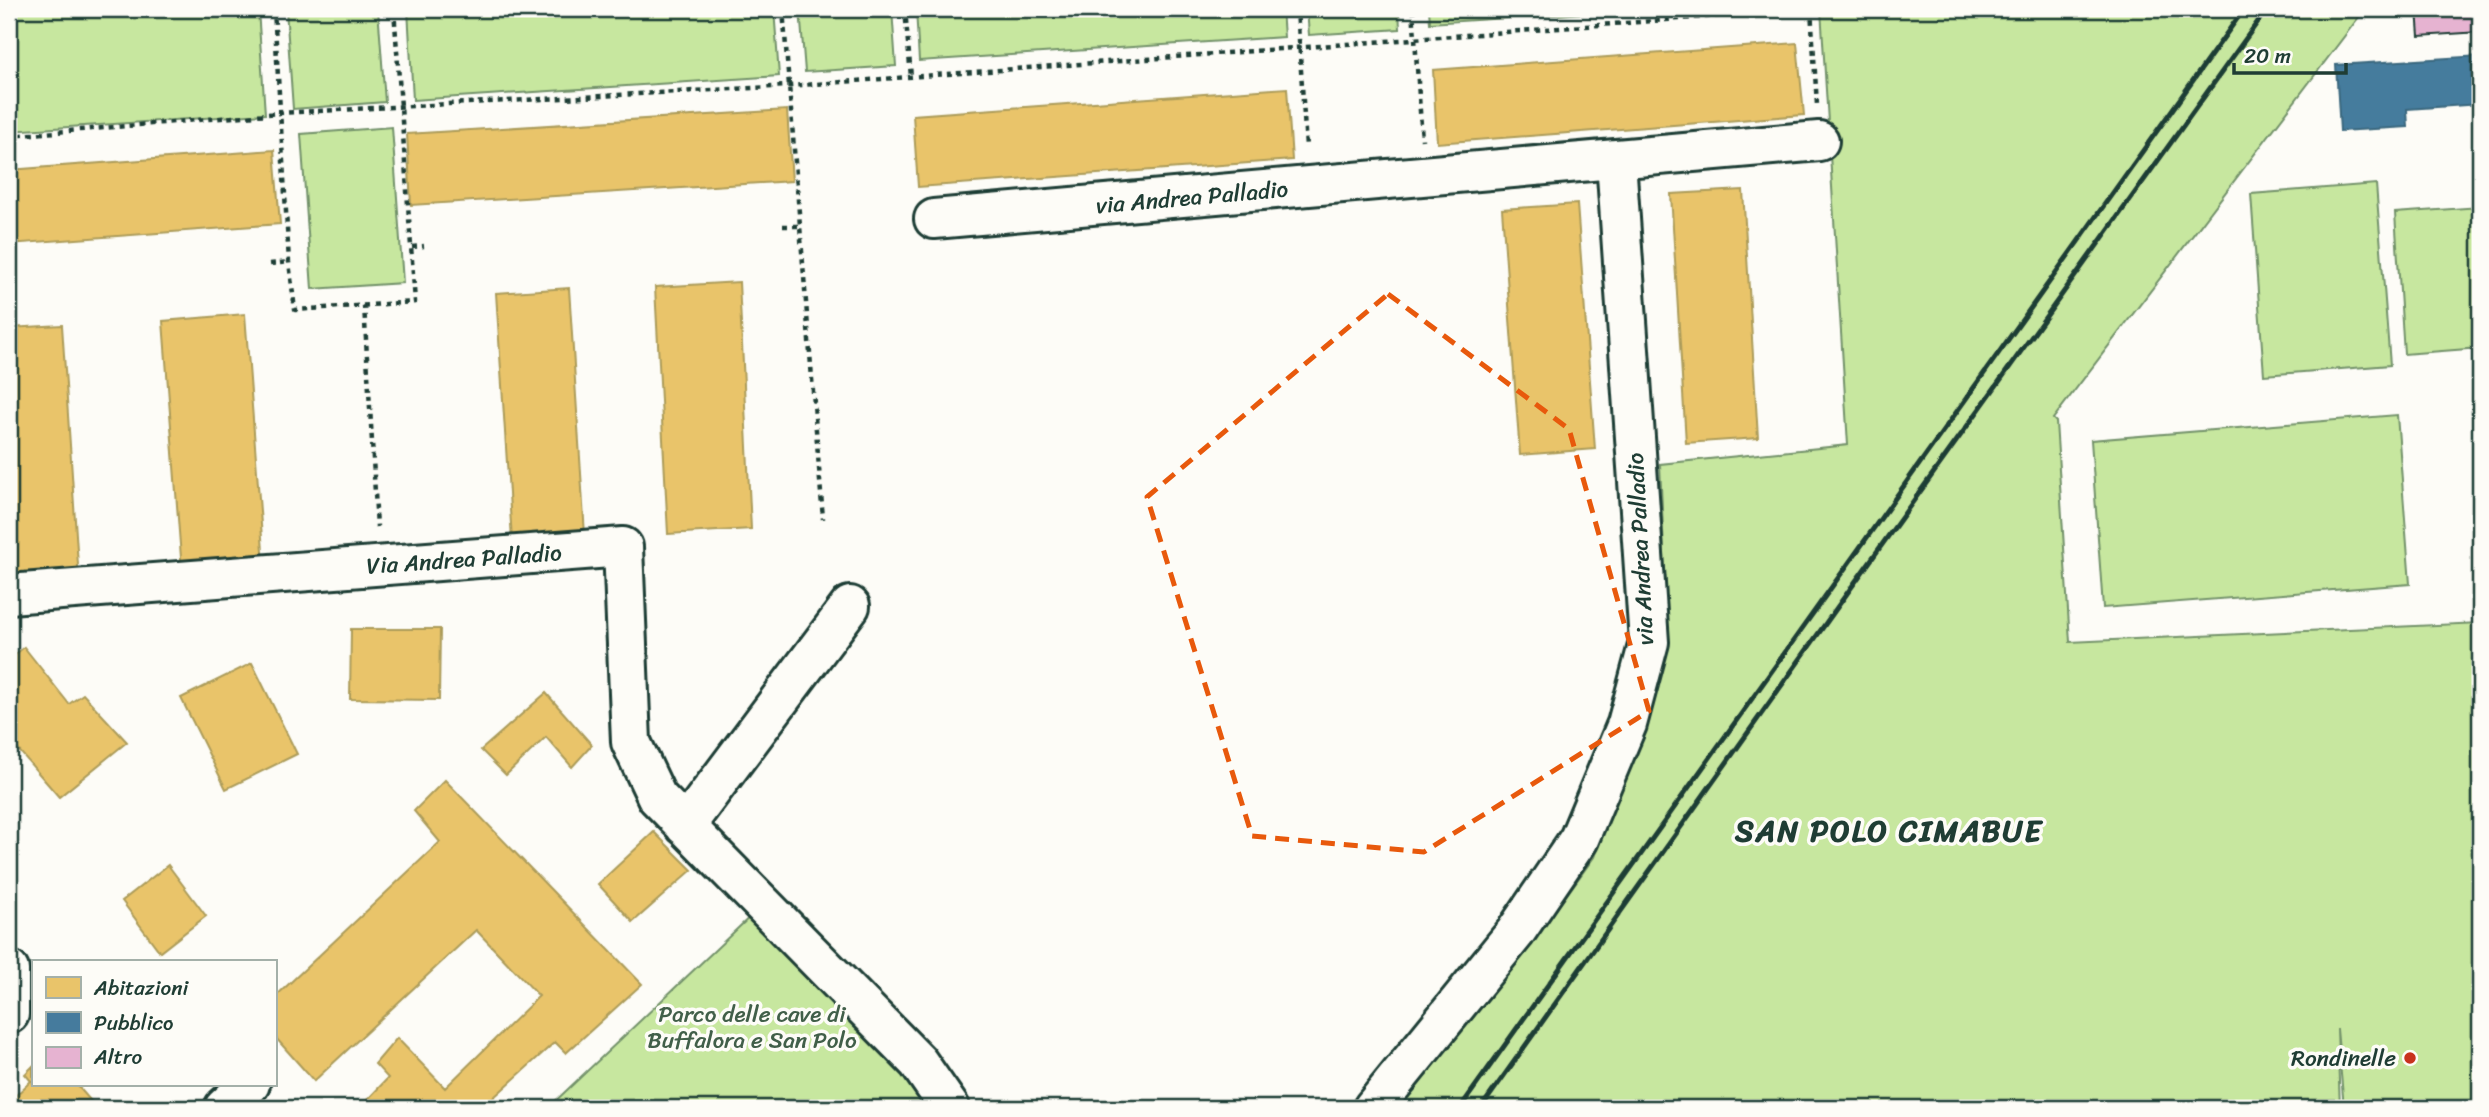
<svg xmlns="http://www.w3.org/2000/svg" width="2489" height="1117" font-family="Sriracha,sans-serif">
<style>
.green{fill:#c7e79f;stroke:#73926a;stroke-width:2}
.homes{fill:#e9c46a;stroke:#ac9c5a;stroke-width:2}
.public{fill:#457b9d;stroke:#3a687e;stroke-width:2}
.building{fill:#e6b3d1;stroke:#1f3d34;stroke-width:2}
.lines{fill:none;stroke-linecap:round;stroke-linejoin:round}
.minor-casing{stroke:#1f3d34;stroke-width:44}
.path{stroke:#1f3d34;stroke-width:4.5;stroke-dasharray:5 5;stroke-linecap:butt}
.minor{stroke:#fdfcf7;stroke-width:38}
.rail{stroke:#1f3d34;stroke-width:5}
.marked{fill:none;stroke:#e8590c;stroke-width:5;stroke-dasharray:14 9;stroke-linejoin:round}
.poi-dot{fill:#c8321e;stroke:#fdfcf7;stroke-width:2.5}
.labels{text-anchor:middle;stroke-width:7;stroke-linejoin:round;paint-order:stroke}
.street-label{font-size:23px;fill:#1f3d34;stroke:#fdfcf7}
.park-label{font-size:23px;fill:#415f49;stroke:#fdfcf7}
.poi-label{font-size:23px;fill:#1f3d34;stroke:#fdfcf7;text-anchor:end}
.district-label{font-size:30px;font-weight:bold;letter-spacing:2px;fill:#1f3d34;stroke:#fdfcf7}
</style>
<rect width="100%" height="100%" fill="#fdfcf7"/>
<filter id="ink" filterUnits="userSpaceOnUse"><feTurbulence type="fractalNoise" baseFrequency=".0143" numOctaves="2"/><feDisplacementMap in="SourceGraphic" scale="14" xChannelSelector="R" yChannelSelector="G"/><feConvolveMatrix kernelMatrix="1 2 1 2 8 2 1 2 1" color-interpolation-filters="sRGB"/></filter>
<g filter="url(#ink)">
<path class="green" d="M9,9H258L265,114L9,131Z
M286,9H378L385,102L293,109Z
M408,9H774L779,76L413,100Z
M800,9H892L896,66L805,72Z
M916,9H1282L1284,37L919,61Z
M1307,9H1399L1400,29L1309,35Z
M1429,9H1649L1430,23Z
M1821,9H2365L2053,419L2056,422L2070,642L2480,623V1108H2344L2337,1029L2340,1108H1399L1539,933L1594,857L1650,708L1668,641L1660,464L1848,445Z
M392,127L403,283L312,289L301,134Z
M2376,184L2390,365L2264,375L2251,194Z
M2480,207V348L2404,354L2395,213Z
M2397,415L2410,584L2103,608L2091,440Z
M754,913L942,1108H548Z"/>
<path class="homes" d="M1797,43L1804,115L1437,143L1433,70Z
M1287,88L1292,160L918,187L913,115Z
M787,110L792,181L411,205L407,134Z
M274,150L280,224L9,244V170Z
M1743,190L1758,438L1686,443L1671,194Z
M1577,204L1595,449L1520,455L1502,209Z
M739,282L751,529L668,534L655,287Z
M569,288L585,535L512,540L496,293Z
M245,314L264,564L182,571L163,321Z
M62,325L79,580L9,585V328Z
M351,629H440L439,700L350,699Z
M24,647L69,704L83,694L127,742L59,797L9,739V660Z
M252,663L297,754L226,789L181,698Z
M546,693L592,745L572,767L546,737L506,775L481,750Z
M445,780L642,984L566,1053L555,1042L482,1108H430L427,1105L423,1108H374L367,1100L388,1078L375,1064L397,1038L445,1088L539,996L476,930L314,1081L275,1037V997L440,842L414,811Z
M654,832L692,870L633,922L598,884Z
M168,865L206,916L160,952L122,901Z
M33,1066V1084H76L97,1108H9V1102L31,1081L25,1074Z"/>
<path class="public" d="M2480,56V104L2407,109L2408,127L2340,131L2336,65Z"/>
<path class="building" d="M2417,9H2480V32L2419,36Z"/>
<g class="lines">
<defs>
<path id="minor" d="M934,219L1819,141
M9,594L623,547L631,742L657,797L918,1062L950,1108
M685,826L850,606
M9,970V1014
M224,1108L250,1084
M1373,1108L1515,933L1579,839L1627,724L1649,642L1616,160"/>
</defs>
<use href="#minor" class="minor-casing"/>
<path class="path" d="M274,9L289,262L295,310L415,302L394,9
M783,9L823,519
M905,9L911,77
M1297,9L1306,147
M1413,9L1422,140
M1811,9L1817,105
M9,136L280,113L789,86L1812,9
M783,226H800
M412,247L424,246
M270,264L289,262
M364,305L377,527"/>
<use href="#minor" class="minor"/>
<path class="rail" d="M1460,1108L2244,9
M1481,1108L1848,592L2267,9"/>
</g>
</g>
<path class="marked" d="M1388,294L1569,429L1649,711L1424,852L1252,836L1147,497Z"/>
<circle class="poi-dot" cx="2410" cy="1058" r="7"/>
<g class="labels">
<g class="street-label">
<text transform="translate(1192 197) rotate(-5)" y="8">via Andrea Palladio</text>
<text transform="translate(1640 549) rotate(-93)" y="8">via Andrea Palladio</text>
<text transform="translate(464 559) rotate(-4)" y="8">Via Andrea Palladio</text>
</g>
<g class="park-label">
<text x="752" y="1022">Parco delle cave di<tspan x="752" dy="26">Buffalora e San Polo</tspan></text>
</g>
<g class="poi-label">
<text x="2396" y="1066">Rondinelle</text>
</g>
<g class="district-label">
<text x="1889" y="841">SAN POLO CIMABUE</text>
</g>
</g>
<rect width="2489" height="1117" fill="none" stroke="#fdfcf7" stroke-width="35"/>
<rect x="18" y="18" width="2454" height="1082" fill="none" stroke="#1f3d34" stroke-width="2.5" filter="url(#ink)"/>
<rect x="32" y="960" width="245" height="126" fill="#fdfcf7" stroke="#a4b0a9" stroke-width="2"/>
<rect x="46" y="977" width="35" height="21" fill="#e9c46a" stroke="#a4b0a9" stroke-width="2"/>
<text x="94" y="995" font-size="21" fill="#1f3d34">Abitazioni</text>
<rect x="46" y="1012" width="35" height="21" fill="#457b9d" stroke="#a4b0a9" stroke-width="2"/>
<text x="94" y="1030" font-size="21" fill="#1f3d34">Pubblico</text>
<rect x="46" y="1047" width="35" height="21" fill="#e6b3d1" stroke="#a4b0a9" stroke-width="2"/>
<text x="94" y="1064" font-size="21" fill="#1f3d34">Altro</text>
<path d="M2234 63v10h112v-10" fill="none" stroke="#1f3d34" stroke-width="3.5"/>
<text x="2244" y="63" font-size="21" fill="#1f3d34" stroke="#fdfcf7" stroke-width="5" paint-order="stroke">20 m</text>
</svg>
